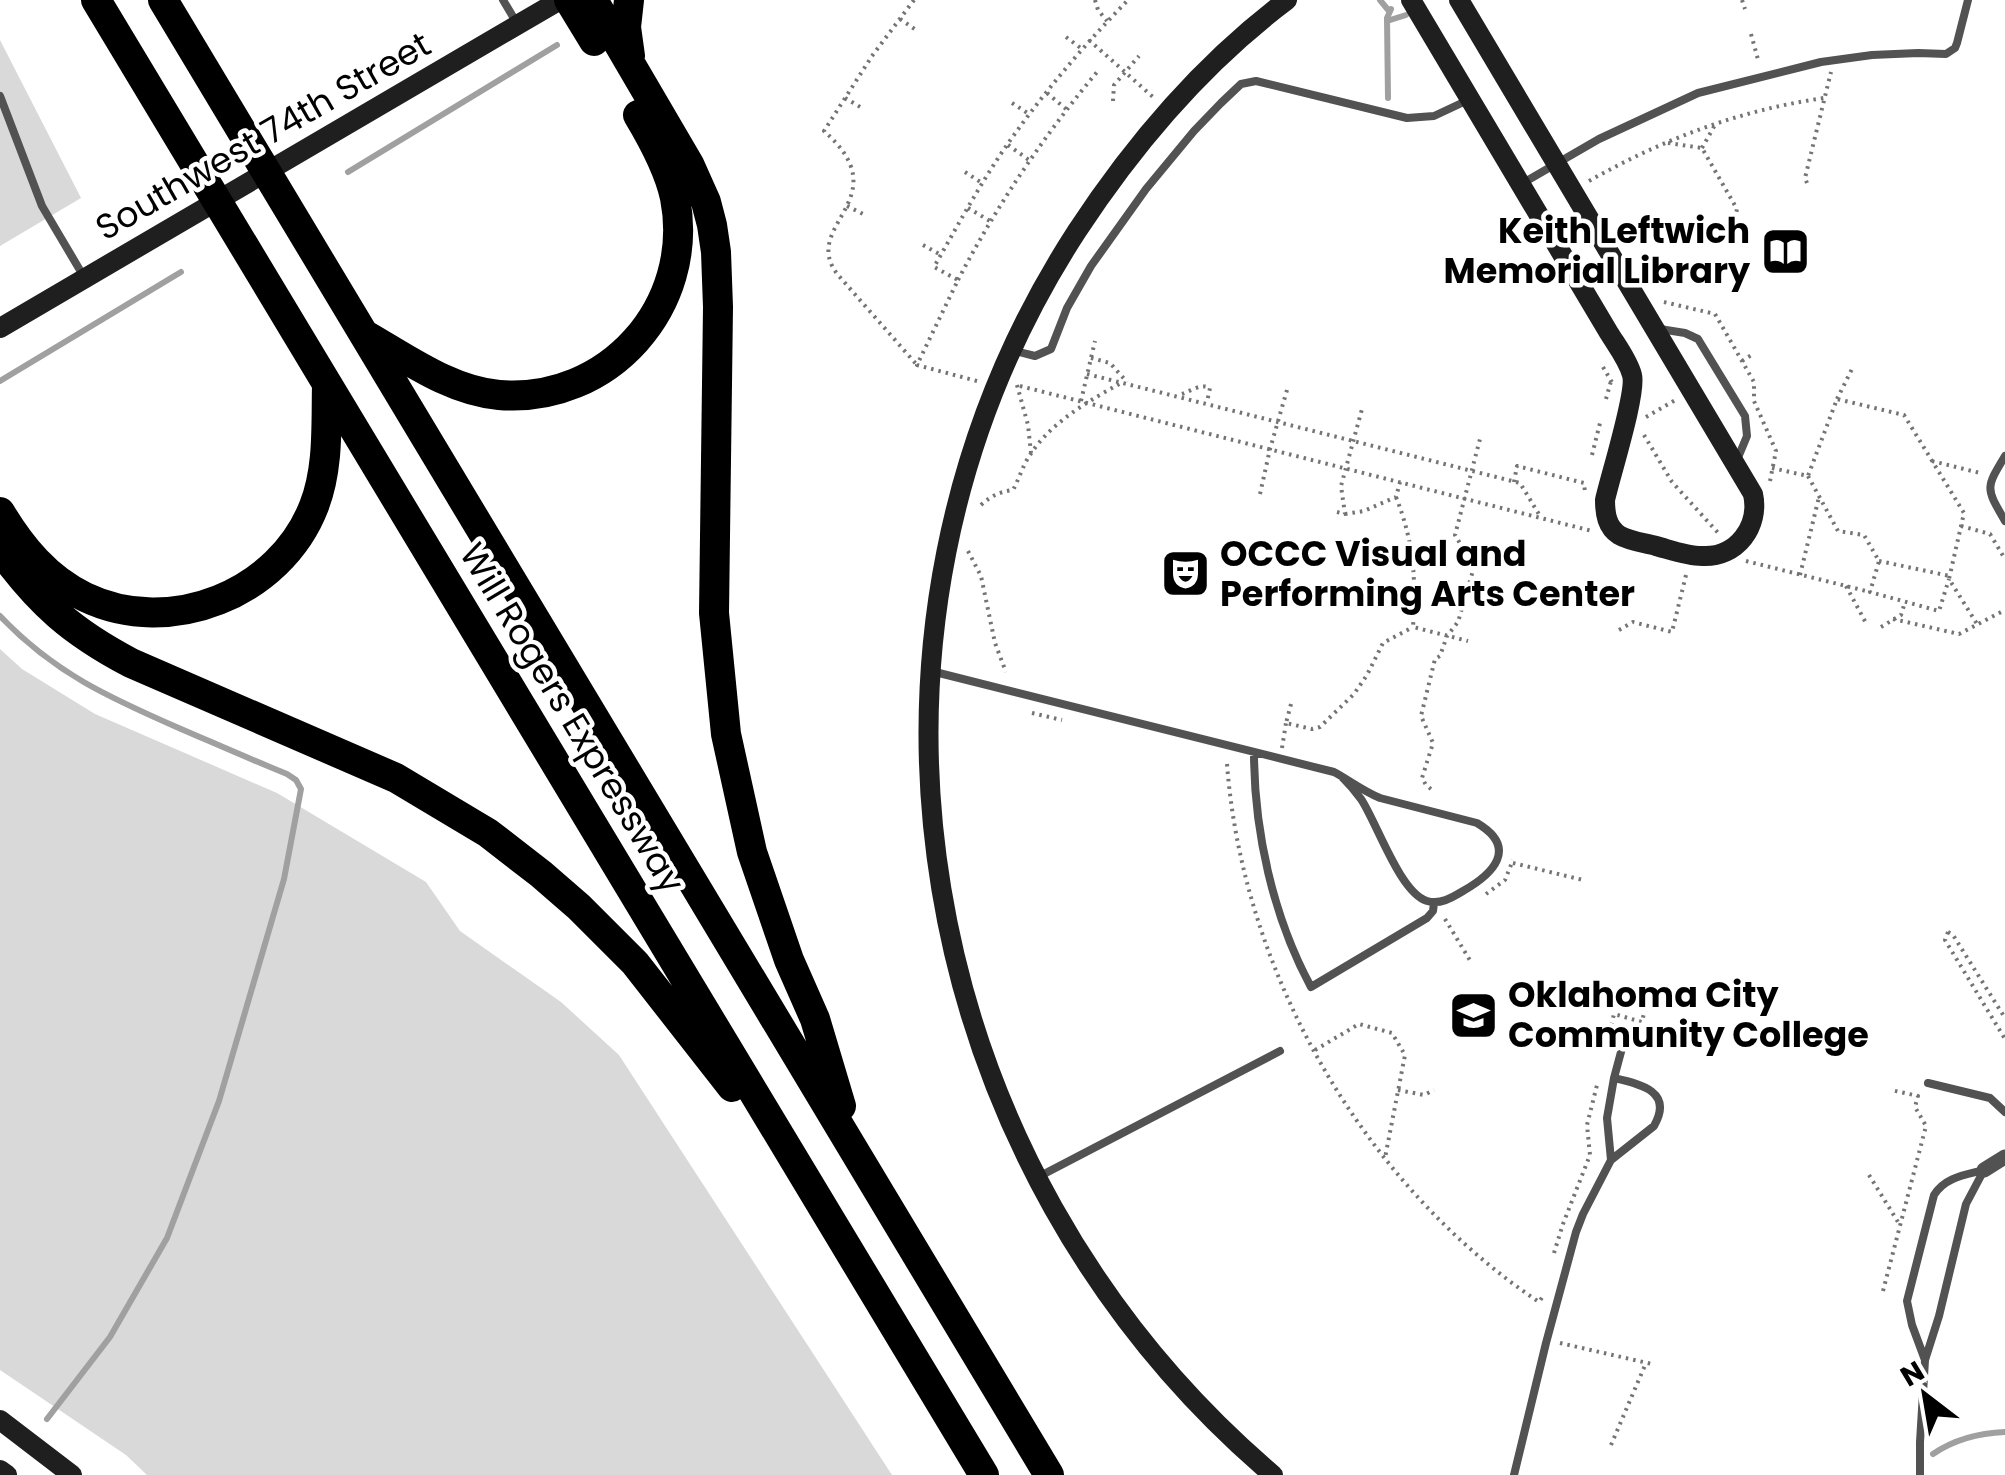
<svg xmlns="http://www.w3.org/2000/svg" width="2005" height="1475" font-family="Poppins,sans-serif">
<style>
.green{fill:#d9d9d9}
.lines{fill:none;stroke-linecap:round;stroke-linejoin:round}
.stream{stroke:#a0a0a0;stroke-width:6}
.path{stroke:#747474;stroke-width:4;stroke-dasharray:2.5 5;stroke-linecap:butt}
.lane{stroke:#525252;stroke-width:8}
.street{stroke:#525252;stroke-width:15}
.secondary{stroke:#1f1f1f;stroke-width:20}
.highway{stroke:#000;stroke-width:30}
.labels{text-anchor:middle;stroke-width:9;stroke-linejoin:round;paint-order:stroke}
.street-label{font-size:35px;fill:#000;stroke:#fff}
.poi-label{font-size:35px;font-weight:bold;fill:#000;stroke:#fff;text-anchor:start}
</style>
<rect width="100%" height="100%" fill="#fff"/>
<path class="green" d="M0,40L81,198L0,246Z
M0,649L22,669L95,714L277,793L426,882L460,931L561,1002L619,1055L892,1475H147L126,1455L0,1370Z"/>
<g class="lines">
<path class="stream" d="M1380,0L1389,11
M1387,21L1406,15
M1388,98L1387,18L1391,9
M348,172L557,45
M0,381L181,272
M0,616C54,673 110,698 181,729C216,744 252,760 287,774L296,780L301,789L284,879L219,1101L167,1238L110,1337L47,1419
M1933,1454C1955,1439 1978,1433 2005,1432"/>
<path class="path" d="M914,0L872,56L824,131C901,199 798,225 838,275L917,365
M1095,0L1098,10L1107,21
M1742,0L1745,9
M900,19L916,30
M1751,34L1759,63
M1066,37L1082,49
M1089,40L1153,97
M1047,93L1066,109
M845,98L862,108
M1113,101L1114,85L1139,56
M1012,103L1029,114
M1668,143L1702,148L1737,209L1735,219
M1008,145L1029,160
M1702,148L1716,123
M965,172L982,183
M1589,181C1663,139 1740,110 1824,98
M1807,183L1805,178L1831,72
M847,206L863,214
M968,208L990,221
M923,245L941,255
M958,280C997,205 1043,137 1097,72
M1664,302L1715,314L1754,382V401L1776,451L1770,481
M1091,358L1110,363L1127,382
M1742,361L1753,354
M1603,367L1613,384
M1087,374L1520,483L1540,516
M977,381L917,365L958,280L934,267C958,225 981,182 1009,142C1045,91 1085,44 1128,0
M1017,385L1028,425L1031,453
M1020,386L1592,531
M1182,394C1191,391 1201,383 1210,388L1207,402
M1606,399L1611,381
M1837,399L1853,367
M1081,401L1095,341
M1646,417L1677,399
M1644,435L1672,482L1720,535
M1592,455L1600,423
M1932,461L1980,473
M1772,468L1808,476L1837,399L1904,415L1964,513L1949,579L1977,624
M1808,476L1838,531L1864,535L1879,561L1870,592L1939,611L1949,579
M1514,482L1517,466L1584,483L1585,492
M1260,494L1270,449L1287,390
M1396,497C1414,543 1416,578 1413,627L1468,641
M981,505C991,496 999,492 1013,490C1019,479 1023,465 1030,455C1051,422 1090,400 1123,382
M1337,512L1345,514L1341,486L1362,409
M1345,514L1364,511L1396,497L1400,482
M1961,526L1990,534L2005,559
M968,551L981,576L995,643L1006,672
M1746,561L1870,592
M1879,561L1950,576
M1800,575L1819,497
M1846,586L1866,623
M1893,619L1959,634L2005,610
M1881,627L1901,615L1905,602
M1619,630L1633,622L1672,632L1687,571
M1291,704L1286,723L1312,729L1320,727L1354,694L1367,675L1383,643L1413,627
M1032,713L1062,720
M1282,748L1286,723
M1227,764C1243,974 1364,1185 1539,1302L1543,1296
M1431,789L1426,785L1422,778L1433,743L1421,716L1435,659L1440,656L1447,636L1458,622L1474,567L1455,535L1480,439
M1513,863L1583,880
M1486,894L1505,880L1513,860
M1445,919L1471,962
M1948,932L1945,940L2005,1039
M1948,932L1953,935L2005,1018
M1606,1047L1614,1014L1642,1022L1646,1004
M1315,1050L1359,1024L1392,1033L1405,1055L1385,1158
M1398,1090L1424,1095L1434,1090
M1869,1175L1898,1222
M1554,1253L1563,1224L1590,1155L1587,1125L1598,1081
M1883,1291L1926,1126L1915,1107L1918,1096L1891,1090
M1560,1343L1652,1364
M1611,1445L1646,1363"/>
<path class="lane" d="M503,0L518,25
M0,96L42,206L84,277
M1521,184L1599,139L1698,93L1821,62L1872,55L1918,53L1946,54L1955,48L1957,43L1968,0
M1660,329L1685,333L1698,339L1745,416L1747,436L1737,460
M1015,351L1035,356L1051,349L1067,308L1091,266L1146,189L1194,131L1221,103L1241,84L1256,81L1407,118L1434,116L1466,101
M2005,456C1985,489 1986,488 2005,521
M935,672L1334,772C1349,780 1363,791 1380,798L1477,823C1519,848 1493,874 1463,891C1453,897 1441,905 1427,901C1400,893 1377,823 1361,799C1355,791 1348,783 1341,776
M1254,752C1254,831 1273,917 1311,987L1427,918L1433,911L1434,903
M1614,1078L1625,1037L1657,1045
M1928,1083L1990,1098L2005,1112
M1042,1175L1280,1051
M1925,1360L1912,1325L1907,1301L1934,1195C1945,1177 1965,1175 1984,1170
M1514,1475L1546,1343L1576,1232L1583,1214L1611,1160L1654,1126C1674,1091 1640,1084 1614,1078L1607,1118L1611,1160
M1920,1475V1442L1925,1360L1939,1316L1966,1204L1984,1170"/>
<path class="street" d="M1984,1170L2005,1157"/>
<path class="secondary" d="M1411,0L1609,333C1617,346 1628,360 1632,375C1637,392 1610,477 1605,500C1605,514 1607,527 1619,535C1629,541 1645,543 1656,546C1671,550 1687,556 1702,556C1737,558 1760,526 1753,494L1459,0
M0,328L560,0
M0,1420L72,1475
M0,1470L7,1475
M1273,1475C912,1168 815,634 1077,231C1134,144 1203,63 1287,0"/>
<path class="highway" d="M96,0L984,1475
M163,0L1049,1475
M569,0L594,41
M593,0L689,164L706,202L712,225L716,252L718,307L714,613L726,734L752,852L789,960L815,1019L841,1106
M629,0L626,27L630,56
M367,336C407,359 451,391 499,395C608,404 696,306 675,198C669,169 653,140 638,115
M0,512C21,547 47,579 85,597C170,638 280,594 314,506C329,468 326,424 327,385
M0,549C39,603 72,632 131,663L396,778L488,833L541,874L579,907L635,963L732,1087"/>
</g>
<defs>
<symbol id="library-square" viewBox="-11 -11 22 22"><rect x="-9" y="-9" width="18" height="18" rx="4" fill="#000" stroke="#fff"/><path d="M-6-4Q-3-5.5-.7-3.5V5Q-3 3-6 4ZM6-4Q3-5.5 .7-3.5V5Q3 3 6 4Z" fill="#fff"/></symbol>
<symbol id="theatre-square" viewBox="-11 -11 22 22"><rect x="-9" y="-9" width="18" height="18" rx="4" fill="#000" stroke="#fff"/><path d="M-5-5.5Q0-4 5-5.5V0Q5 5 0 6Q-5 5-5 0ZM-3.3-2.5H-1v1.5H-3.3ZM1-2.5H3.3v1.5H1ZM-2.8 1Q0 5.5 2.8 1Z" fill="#fff"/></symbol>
<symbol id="university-square" viewBox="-11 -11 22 22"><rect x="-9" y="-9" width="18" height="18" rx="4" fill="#000" stroke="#fff"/><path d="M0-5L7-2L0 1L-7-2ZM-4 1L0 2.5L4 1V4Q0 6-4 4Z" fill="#fff"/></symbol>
</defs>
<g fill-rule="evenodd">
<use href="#library-square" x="1758" y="224" width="55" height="55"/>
<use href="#theatre-square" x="1158" y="546" width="55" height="55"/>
<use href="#university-square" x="1446" y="988" width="55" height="55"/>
</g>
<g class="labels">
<g class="street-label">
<text transform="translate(263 136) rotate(-30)" y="12">Southwest 74th Street</text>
<text transform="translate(572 718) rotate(59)" y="12">Will Rogers Expressway</text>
</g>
<g class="poi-label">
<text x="1750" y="243" text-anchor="end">Keith Leftwich<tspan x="1750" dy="40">Memorial Library</tspan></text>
<text x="1220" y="566">OCCC Visual and<tspan x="1220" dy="40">Performing Arts Center</tspan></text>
<text x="1508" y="1007">Oklahoma City<tspan x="1508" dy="40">Community College</tspan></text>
</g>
</g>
<g transform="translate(1925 1395) rotate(329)" stroke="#ffffff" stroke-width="8" paint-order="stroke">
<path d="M0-8L18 38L0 25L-18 38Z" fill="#000000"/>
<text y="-15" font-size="28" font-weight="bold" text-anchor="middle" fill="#000000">N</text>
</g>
</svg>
